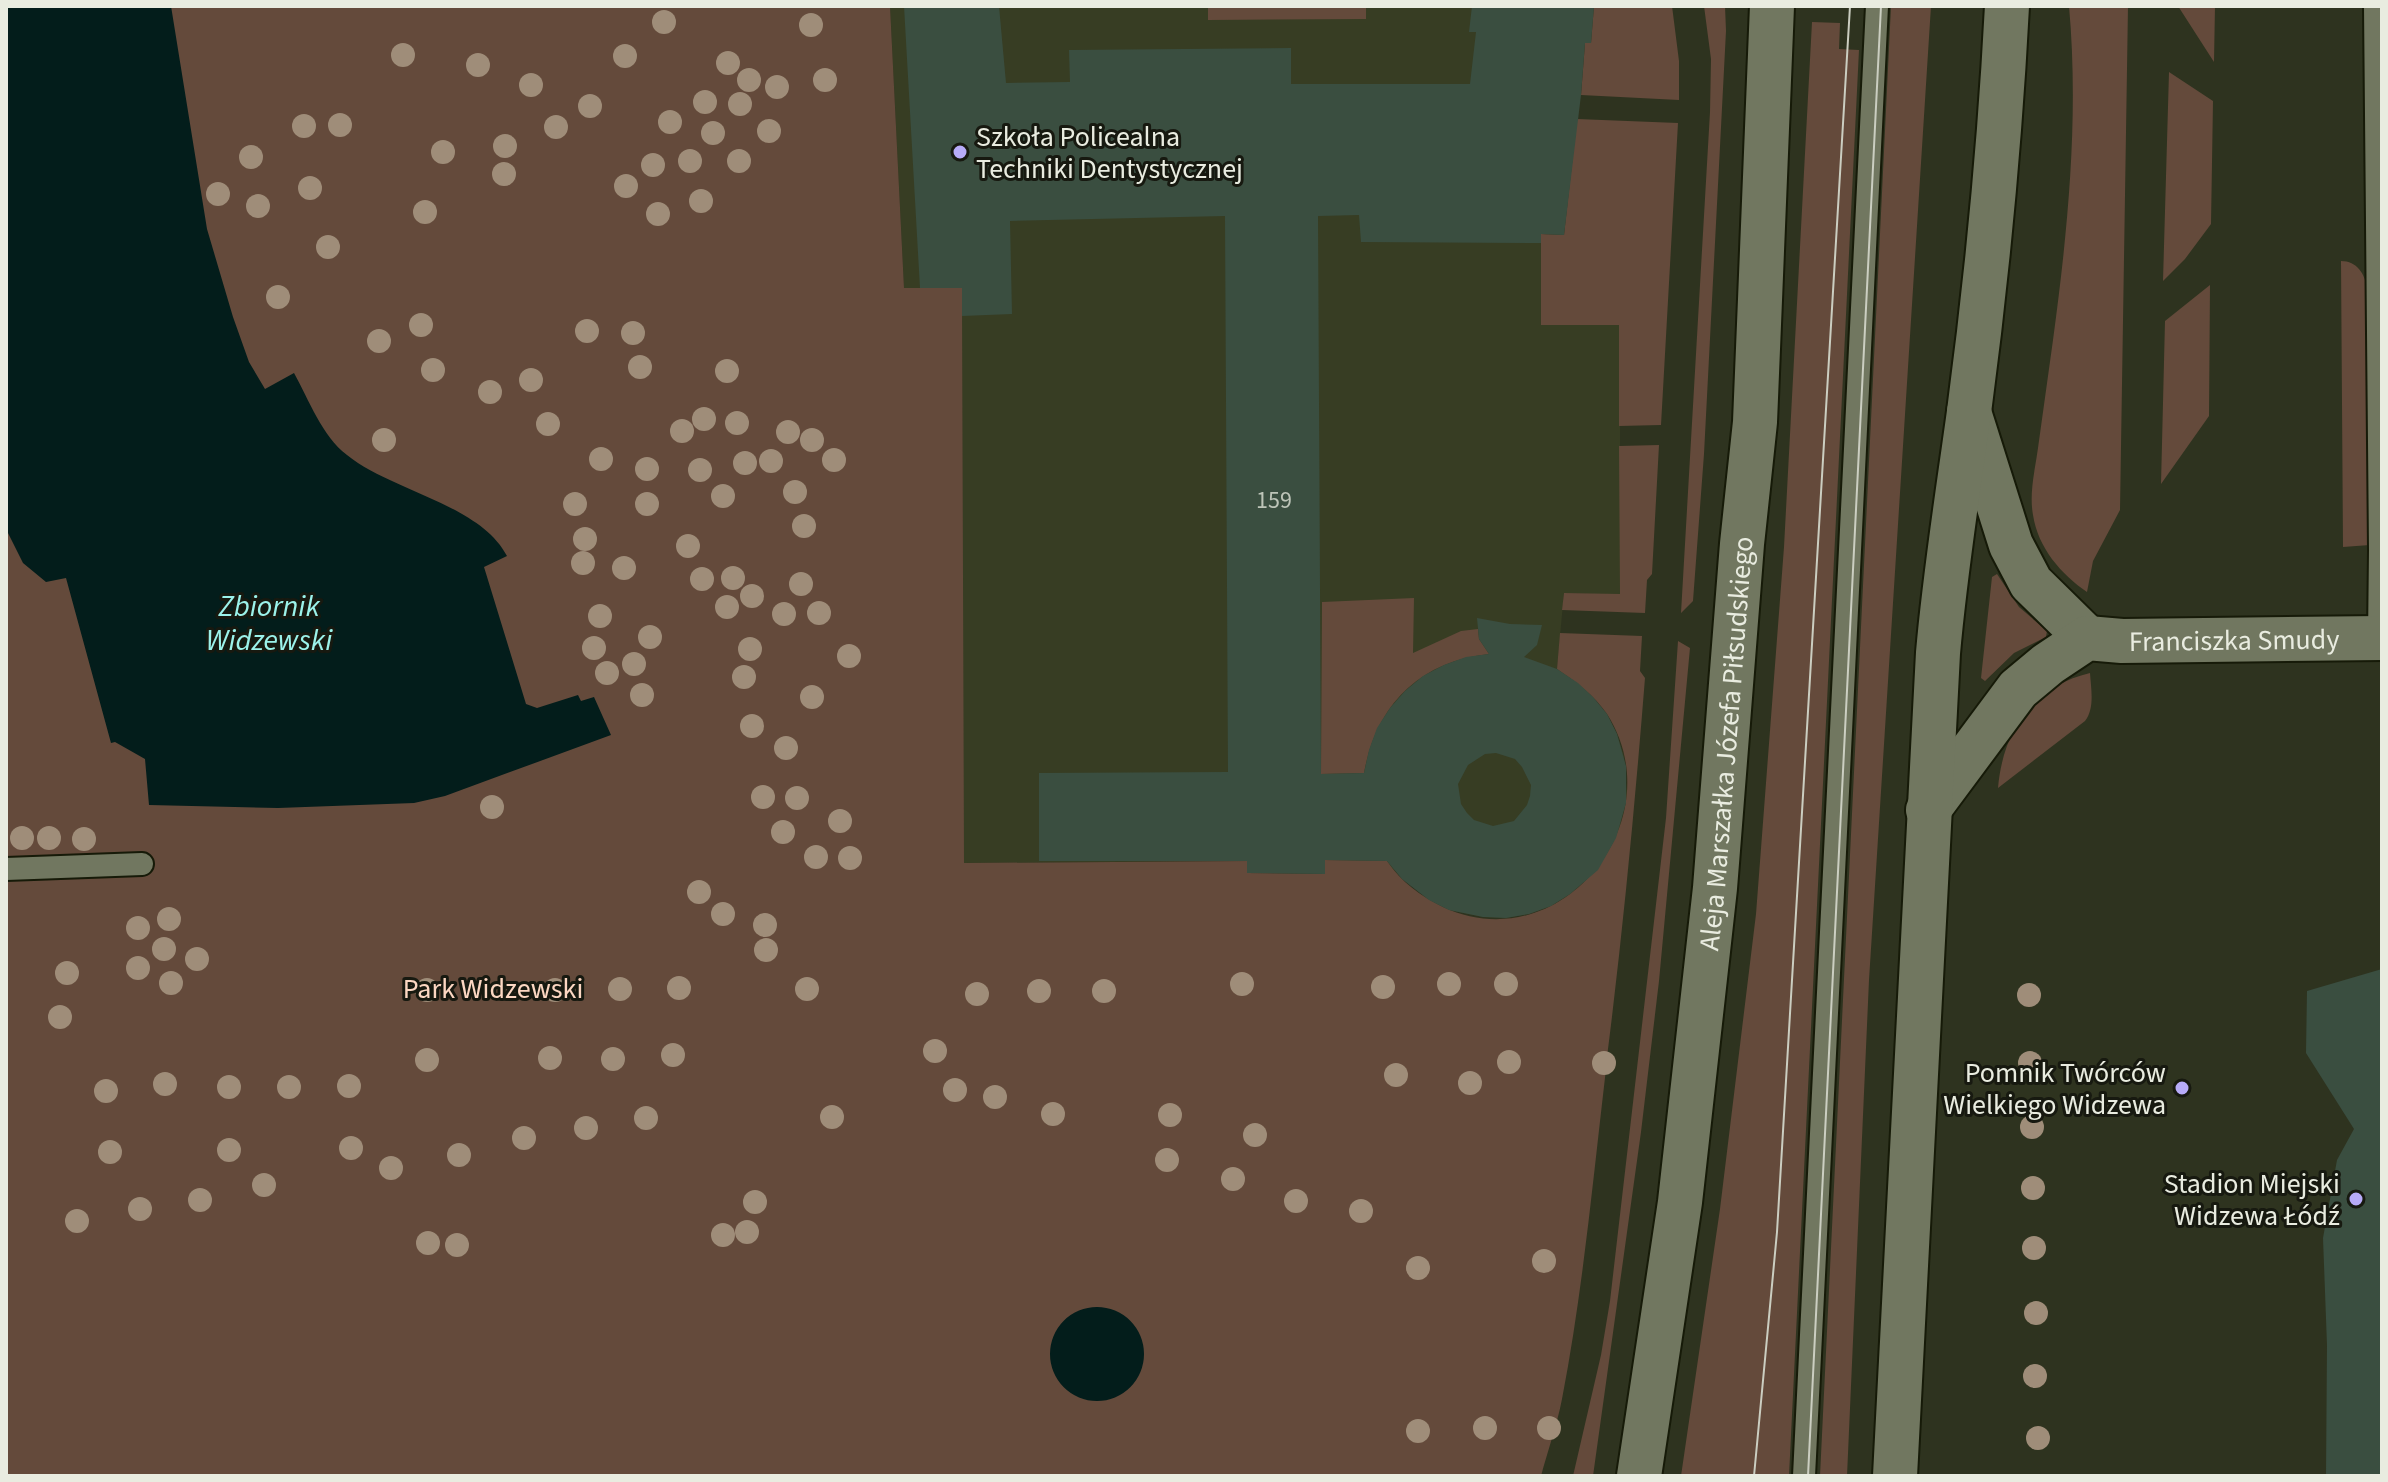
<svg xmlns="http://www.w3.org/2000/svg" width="2388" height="1482" font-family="'Source Sans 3',sans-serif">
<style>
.built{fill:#373d23}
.green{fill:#644a3b}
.water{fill:#031d1b}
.building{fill:#3a4e40;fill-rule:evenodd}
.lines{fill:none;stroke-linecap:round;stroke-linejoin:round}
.service-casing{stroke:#161a08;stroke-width:26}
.minor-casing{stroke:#161a08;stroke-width:48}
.secondary-casing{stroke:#161a08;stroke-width:48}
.service{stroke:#717760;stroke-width:22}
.minor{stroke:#717760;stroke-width:44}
.secondary{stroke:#717760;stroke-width:44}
.tram{stroke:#cbcec1;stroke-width:2}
.tree{fill:#9f8d79}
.poi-dot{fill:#b7abf8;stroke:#171910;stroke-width:3}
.labels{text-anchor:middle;stroke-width:6;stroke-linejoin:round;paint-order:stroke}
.number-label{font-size:24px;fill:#bdc4b8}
.poi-label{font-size:28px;fill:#e9ece0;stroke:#171910;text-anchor:end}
.street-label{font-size:28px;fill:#e9ece0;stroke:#171910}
.park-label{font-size:28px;fill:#fcd7c2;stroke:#171910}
.water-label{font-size:30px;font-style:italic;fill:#9bf2ea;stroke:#171910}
</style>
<rect width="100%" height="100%" fill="#2e331f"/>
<path class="built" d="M890,6H1594L1591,43H1585L1564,235L1541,234V325H1620V595L1564,593L1557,669L1585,689L1607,714L1617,734L1624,756L1627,795L1619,831L1610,852L1598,870L1570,894L1551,906L1529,914L1506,918L1483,917L1449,910L1429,900L1394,870L1325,861V874L1247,873L1246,861L963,863L962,289L904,288Z"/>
<path class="green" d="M6,6H890L904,288H962L964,863L1247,861V873L1324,874L1325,860L1387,861C1401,882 1421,896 1443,907C1560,962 1675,820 1607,714C1594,695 1576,682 1557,669L1560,633L1642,636L1640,671L1645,678C1635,804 1623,931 1607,1057L1611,1058L1609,1068L1606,1069C1593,1179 1583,1290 1562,1399C1557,1425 1548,1450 1541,1476H6Z
M1208,6H1366V19L1208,20Z
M1594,6H1672L1679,61V100L1581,95L1585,43H1591Z
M1704,6H1725L1726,31L1704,454L1693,601L1681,613L1710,112L1711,59Z
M1891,6H1931L1869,980L1847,1476H1820Z
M2069,6H2128L2120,510L2093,561L2087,592C2061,574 2038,548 2033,515C2029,493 2035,470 2038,448C2043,412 2048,376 2053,340C2068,229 2079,117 2069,6Z
M2178,6H2215L2214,62Z
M1812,22L1840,23L1839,49L1859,50L1789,1476H1681L1720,1209L1756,914L1784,547Z
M2169,72L2213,101L2211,224L2185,259L2163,281Z
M1577,119L1678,123L1661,425L1619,426V325H1541V234L1564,235Z
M2341,261C2357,261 2365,274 2367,288L2370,545L2343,547Z
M2210,285L2209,416L2161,484L2165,321Z
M1659,445L1652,574L1647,580L1645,613L1562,610L1564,593L1620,594L1619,446Z
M1997,574L2019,607L2047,631L2046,637L2014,653L1985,681L1981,678L1992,577Z
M1414,598L1413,653L1461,631L1478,629L1479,639L1489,654C1420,661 1376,705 1364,773L1321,774L1322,602Z
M1678,641L1690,648L1659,981L1641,1132L1593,1476H1573L1601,1355L1610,1301L1666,818Z
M2090,673C2091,689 2095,708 2085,721L1998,788C2003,731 2032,687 2090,673Z"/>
<path class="water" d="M6,6H171L207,229L233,317L249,362L265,389L294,373C309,400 322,436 347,455C391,491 480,504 507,556L484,567L526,704L537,708L578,695L581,701L594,697L611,735L445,796L414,803L278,808L149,805L145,759L115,742L111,743L66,578L46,582L23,563L6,529Z
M1050 1354a47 47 0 1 1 94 0a47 47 0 1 1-94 0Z"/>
<path class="building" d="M904,6H999L1006,83L1070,82L1069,50L1291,48V84H1470L1476,32H1469L1472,6H1594L1591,43H1585L1581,95L1564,235L1541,234V243L1361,242L1359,215L1318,216L1321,774L1364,773L1369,750L1377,728L1390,708L1405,691L1423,676L1444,665L1466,657L1489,654L1479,639L1477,618L1510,624L1542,625L1537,645L1524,657L1557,669L1578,683L1593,697L1607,714L1617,734L1626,766V803L1616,838L1598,870L1570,894L1551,906L1529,914L1506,918L1483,917L1449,910L1429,900L1402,879L1387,861L1325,860V874L1247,873V861H1039V773L1228,772L1225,216L1010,221L1012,314L962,316V288H920ZM1496,753L1515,759L1522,767L1531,785L1530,796L1527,805L1514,821L1493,826L1474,820L1467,813L1461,804L1458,784L1468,765L1485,754Z
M2382,969V1476H2326L2327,1345L2323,1238L2337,1160L2354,1129L2306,1053L2307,991Z"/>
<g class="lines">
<defs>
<path id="service" d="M2375,6L2380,550L2379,638
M6,869L142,864
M1804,1476L1877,6"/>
<g id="minor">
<path d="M1969,412L2011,545L2031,583L2087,638"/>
<path id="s1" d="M1928,810L2018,689L2048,664L2087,638L2122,641L2382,638"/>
</g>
<g id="secondary">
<path id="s2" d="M1639,1476L1680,1202L1715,888L1742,544L1755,422L1772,6"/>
<path d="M1895,1476L1938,653C1945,572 1958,492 1969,412C1987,277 2000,141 2007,6"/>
</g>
</defs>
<use href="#service" class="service-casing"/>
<use href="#minor" class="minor-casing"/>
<use href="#secondary" class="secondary-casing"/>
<use href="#service" class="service"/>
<use href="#minor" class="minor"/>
<use href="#secondary" class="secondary"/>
<path class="tram" d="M1754,1476L1777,1232L1850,6
M1808,1476L1881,6"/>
</g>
<g class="tree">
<circle cx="664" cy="22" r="12"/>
<circle cx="811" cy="25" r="12"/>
<circle cx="403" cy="55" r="12"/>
<circle cx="625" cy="56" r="12"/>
<circle cx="728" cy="63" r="12"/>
<circle cx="478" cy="65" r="12"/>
<circle cx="749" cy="80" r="12"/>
<circle cx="825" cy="80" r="12"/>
<circle cx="531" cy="85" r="12"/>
<circle cx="777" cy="87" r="12"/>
<circle cx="705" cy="102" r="12"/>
<circle cx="740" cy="104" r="12"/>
<circle cx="590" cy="106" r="12"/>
<circle cx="670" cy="122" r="12"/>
<circle cx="340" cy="125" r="12"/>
<circle cx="304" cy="126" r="12"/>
<circle cx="556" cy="127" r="12"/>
<circle cx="769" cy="131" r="12"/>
<circle cx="713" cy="133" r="12"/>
<circle cx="505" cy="146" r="12"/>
<circle cx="443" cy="152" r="12"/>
<circle cx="251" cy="157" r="12"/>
<circle cx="690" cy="161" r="12"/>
<circle cx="739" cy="161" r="12"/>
<circle cx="653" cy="165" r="12"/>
<circle cx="504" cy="174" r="12"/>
<circle cx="626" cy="186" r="12"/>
<circle cx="310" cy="188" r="12"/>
<circle cx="218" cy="194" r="12"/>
<circle cx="701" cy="201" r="12"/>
<circle cx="258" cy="206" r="12"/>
<circle cx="425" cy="212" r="12"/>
<circle cx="658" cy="214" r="12"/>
<circle cx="328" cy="247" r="12"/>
<circle cx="278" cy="297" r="12"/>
<circle cx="421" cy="325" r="12"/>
<circle cx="587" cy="331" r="12"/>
<circle cx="633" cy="333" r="12"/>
<circle cx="379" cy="341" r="12"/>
<circle cx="640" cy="367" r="12"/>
<circle cx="433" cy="370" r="12"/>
<circle cx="727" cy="371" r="12"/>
<circle cx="531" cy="380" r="12"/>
<circle cx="490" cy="392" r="12"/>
<circle cx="704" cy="419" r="12"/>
<circle cx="737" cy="423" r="12"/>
<circle cx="548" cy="424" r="12"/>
<circle cx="682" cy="431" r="12"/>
<circle cx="788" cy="432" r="12"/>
<circle cx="384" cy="440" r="12"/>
<circle cx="812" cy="440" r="12"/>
<circle cx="601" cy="459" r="12"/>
<circle cx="834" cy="460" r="12"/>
<circle cx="771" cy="461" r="12"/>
<circle cx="745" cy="463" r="12"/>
<circle cx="647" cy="469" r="12"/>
<circle cx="700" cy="470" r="12"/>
<circle cx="795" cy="492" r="12"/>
<circle cx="723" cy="496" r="12"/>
<circle cx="575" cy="504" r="12"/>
<circle cx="647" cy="504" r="12"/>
<circle cx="804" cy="526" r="12"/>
<circle cx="585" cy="539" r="12"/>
<circle cx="688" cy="546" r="12"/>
<circle cx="583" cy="563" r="12"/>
<circle cx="624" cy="568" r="12"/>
<circle cx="733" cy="578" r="12"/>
<circle cx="702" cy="579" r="12"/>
<circle cx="801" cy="584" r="12"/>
<circle cx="752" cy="596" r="12"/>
<circle cx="727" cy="607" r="12"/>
<circle cx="819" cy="613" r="12"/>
<circle cx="784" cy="614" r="12"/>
<circle cx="600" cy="616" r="12"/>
<circle cx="650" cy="637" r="12"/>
<circle cx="594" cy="648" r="12"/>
<circle cx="750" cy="649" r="12"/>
<circle cx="849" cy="656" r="12"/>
<circle cx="634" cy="664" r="12"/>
<circle cx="607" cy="673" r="12"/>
<circle cx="744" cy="677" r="12"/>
<circle cx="642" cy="695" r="12"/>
<circle cx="812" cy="697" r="12"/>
<circle cx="752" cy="726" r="12"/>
<circle cx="786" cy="748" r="12"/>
<circle cx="763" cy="797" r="12"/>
<circle cx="797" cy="798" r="12"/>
<circle cx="492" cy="807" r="12"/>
<circle cx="840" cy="821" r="12"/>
<circle cx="783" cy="832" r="12"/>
<circle cx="22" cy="838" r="12"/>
<circle cx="49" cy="838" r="12"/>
<circle cx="84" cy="839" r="12"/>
<circle cx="816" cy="857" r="12"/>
<circle cx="850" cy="858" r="12"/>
<circle cx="699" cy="892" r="12"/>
<circle cx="723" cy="914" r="12"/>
<circle cx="169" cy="919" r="12"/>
<circle cx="765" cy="925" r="12"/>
<circle cx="138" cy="928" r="12"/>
<circle cx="164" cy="949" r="12"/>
<circle cx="766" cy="950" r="12"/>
<circle cx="197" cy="959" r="12"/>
<circle cx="138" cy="968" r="12"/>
<circle cx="67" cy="973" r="12"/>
<circle cx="171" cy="983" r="12"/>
<circle cx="1242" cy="984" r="12"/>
<circle cx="1449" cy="984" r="12"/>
<circle cx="1506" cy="984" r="12"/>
<circle cx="1383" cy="987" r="12"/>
<circle cx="679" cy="988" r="12"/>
<circle cx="620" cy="989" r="12"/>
<circle cx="807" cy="989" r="12"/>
<circle cx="427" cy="990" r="12"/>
<circle cx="555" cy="990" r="12"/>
<circle cx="1039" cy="991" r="12"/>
<circle cx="1104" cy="991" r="12"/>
<circle cx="977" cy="994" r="12"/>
<circle cx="2029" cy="995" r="12"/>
<circle cx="60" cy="1017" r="12"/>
<circle cx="935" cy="1051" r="12"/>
<circle cx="673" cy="1055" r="12"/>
<circle cx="550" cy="1058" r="12"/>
<circle cx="613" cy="1059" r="12"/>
<circle cx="427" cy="1060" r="12"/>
<circle cx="1509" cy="1062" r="12"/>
<circle cx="1604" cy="1063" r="12"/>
<circle cx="2030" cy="1063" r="12"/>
<circle cx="1396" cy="1075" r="12"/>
<circle cx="1470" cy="1083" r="12"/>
<circle cx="165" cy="1084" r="12"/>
<circle cx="349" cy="1086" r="12"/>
<circle cx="229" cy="1087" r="12"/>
<circle cx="289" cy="1087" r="12"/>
<circle cx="955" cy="1090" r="12"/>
<circle cx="106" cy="1091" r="12"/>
<circle cx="995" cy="1097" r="12"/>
<circle cx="1053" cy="1114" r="12"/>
<circle cx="1170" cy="1115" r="12"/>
<circle cx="832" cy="1117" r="12"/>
<circle cx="646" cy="1118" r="12"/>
<circle cx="2032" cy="1127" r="12"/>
<circle cx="586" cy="1128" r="12"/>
<circle cx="1255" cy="1135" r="12"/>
<circle cx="524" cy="1138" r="12"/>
<circle cx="351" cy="1148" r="12"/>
<circle cx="229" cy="1150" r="12"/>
<circle cx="110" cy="1152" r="12"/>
<circle cx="459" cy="1155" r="12"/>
<circle cx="1167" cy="1160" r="12"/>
<circle cx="391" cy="1168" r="12"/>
<circle cx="1233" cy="1179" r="12"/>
<circle cx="264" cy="1185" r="12"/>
<circle cx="2033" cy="1188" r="12"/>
<circle cx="200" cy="1200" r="12"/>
<circle cx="1296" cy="1201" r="12"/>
<circle cx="755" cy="1202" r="12"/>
<circle cx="140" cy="1209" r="12"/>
<circle cx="1361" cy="1211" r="12"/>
<circle cx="77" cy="1221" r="12"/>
<circle cx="747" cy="1232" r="12"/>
<circle cx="723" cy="1235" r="12"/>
<circle cx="428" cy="1243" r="12"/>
<circle cx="457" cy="1245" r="12"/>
<circle cx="2034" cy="1248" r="12"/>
<circle cx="1544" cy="1261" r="12"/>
<circle cx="1418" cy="1268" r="12"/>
<circle cx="2036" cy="1313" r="12"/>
<circle cx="2035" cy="1376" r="12"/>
<circle cx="1485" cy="1428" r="12"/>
<circle cx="1549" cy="1428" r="12"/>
<circle cx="1418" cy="1431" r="12"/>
<circle cx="2038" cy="1438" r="12"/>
</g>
<g class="poi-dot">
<circle cx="960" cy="152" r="8"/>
<circle cx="2182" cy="1088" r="8"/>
<circle cx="2356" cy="1199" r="8"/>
</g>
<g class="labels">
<g class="number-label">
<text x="1274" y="508">159</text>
</g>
<g class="poi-label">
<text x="976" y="146" text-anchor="start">Szkoła Policealna<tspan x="976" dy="32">Techniki Dentystycznej</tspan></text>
<text x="2166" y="1082">Pomnik Twórców<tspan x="2166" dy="32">Wielkiego Widzewa</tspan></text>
<text x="2340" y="1193">Stadion Miejski<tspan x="2340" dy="32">Widzewa Łódź</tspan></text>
</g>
<g class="street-label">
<text dy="10" stroke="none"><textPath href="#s1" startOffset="384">Franciszka Smudy</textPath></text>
<text dy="10" stroke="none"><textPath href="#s2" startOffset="738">Aleja Marszałka Józefa Piłsudskiego</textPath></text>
</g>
<g class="park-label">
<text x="493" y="998">Park Widzewski</text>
</g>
<g class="water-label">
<text x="269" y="616">Zbiornik<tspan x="269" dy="34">Widzewski</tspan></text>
</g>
</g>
<rect width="2388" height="1482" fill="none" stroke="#e9ece0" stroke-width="16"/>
</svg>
